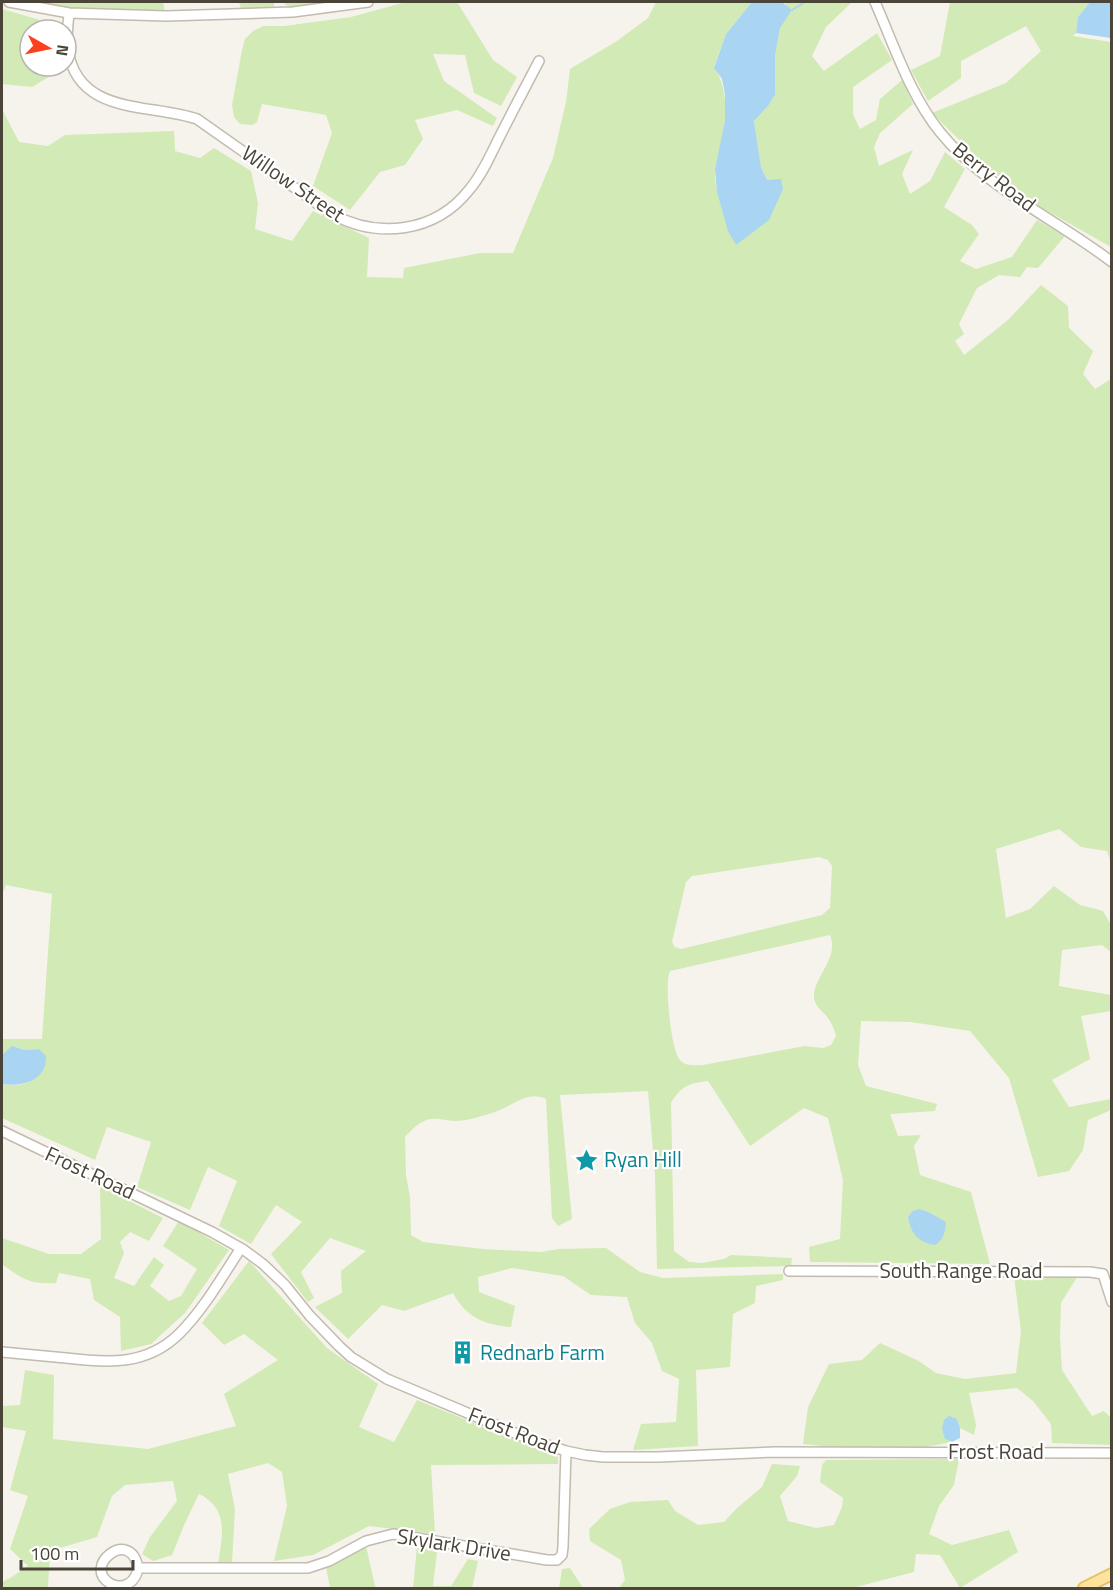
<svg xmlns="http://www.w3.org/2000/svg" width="1113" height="1590" font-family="'Titillium Web',sans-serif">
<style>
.green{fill:#d2eab5;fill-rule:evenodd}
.water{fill:#a9d4f2}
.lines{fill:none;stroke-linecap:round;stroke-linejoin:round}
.stream{stroke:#a9d4f2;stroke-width:2}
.minor-casing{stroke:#c2bbae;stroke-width:12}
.major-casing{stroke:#e6c16a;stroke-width:14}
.minor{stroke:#fff;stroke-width:9}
.major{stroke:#ffe39c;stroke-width:10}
.labels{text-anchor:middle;stroke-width:4.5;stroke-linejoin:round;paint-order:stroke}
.street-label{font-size:21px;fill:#4b4439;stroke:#fff}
.culture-label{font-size:21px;fill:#0d838f;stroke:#fff;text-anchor:start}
</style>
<rect width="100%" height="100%" fill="#f6f3ec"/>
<path class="green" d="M32,2H163L165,12L68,9Z
M239,2H356L291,9L283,2L274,3V9H241Z
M406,2H457L493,60L517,77L501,106L474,93L465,55L433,54L444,81L497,118L493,126L457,110L415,120L423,139L405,165L380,172L350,210L313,186L332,133L326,115L262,104L257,122L253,125L240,124L234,117L232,105L242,50L245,39L253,31L263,26H284L351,17Z
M656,2H752L726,34L714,67C729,90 727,120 722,146C720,154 716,161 715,169C714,183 719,198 723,211L779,196L783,189L767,180L761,167L754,121L768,106L775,95V56L780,28L785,19L786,4L782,2H852L826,27L812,56L824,71L877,33L892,60L853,87V114L860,129L876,120L880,99L902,80L913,104L880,133L874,147L879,166L913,150L902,174L910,194L930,181L945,152L965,169L944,207L972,225L979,234L960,261L976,269L1012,257L1037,220L1065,236L1038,268L1027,267L1020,277L999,275L977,288L959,324L964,334L955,341L964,355L1008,320L1041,285L1068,306L1069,328L1093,351L1083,374L1095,389L1111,379V863L1107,851L1081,847L1059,829L996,849L1006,918L1030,909L1054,886L1080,905L1103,911L1111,925V952L1102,945L1062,950L1059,986L1111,995V1011L1081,1016L1090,1059L1052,1080L1069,1107L1111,1099V1110L1088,1120L1083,1150L1069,1171L1038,1177L1009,1078L970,1031L911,1022L861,1021L858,1065L866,1086L937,1104L935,1111L890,1114L898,1136L921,1135L914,1146L920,1175L971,1192L990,1264L810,1262L809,1247L840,1239L843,1180L828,1118L804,1108L750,1146L708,1081C688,1084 682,1085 671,1103L674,1251L689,1262L702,1263L724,1259L731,1255L792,1258L791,1266L657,1269L655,1175L648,1091L560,1095L572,1219L558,1226L552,1218L546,1099C529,1090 512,1106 495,1112C482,1116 468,1121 454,1121C447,1121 439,1118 431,1119C421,1120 411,1130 405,1137L406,1175L410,1197L411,1235L423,1242L483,1249L541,1252L558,1249L606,1248L640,1272L663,1278L783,1274V1280L756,1286L755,1303L733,1314L730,1367L696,1370L698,1446L633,1450L641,1424L676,1422L679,1379L662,1371L652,1343L635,1323L627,1297L591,1295L563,1276L512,1268L478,1277L479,1292L515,1306L511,1327C484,1325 466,1317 453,1293L404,1311L382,1305L348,1339L315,1307L342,1293L341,1271L366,1251L330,1238L301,1272L314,1298L308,1302L271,1254L302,1222L276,1205L251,1244L219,1226L237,1181L208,1167L190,1210L137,1187L151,1142L107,1127L95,1160L2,1118V1084C20,1087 31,1085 43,1069L39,1049L25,1050L16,1047L2,1055V1039H42L52,894L6,885L2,895V109L19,142L48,146L65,135L174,131L175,151L200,158L214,148L251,171L258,203L255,229L292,241L313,211L369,238L367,277L403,278L404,268L480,253H513L553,158L566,102L570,69L617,41L648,18ZM819,857L828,860L832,866L830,908L822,915L681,949L675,947L672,942L686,882L692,876ZM830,935C839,957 816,975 814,994C813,1006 822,1010 828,1018C832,1023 834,1029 836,1036L831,1045L823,1048L805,1046L703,1065C695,1065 686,1067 680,1060C671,1050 664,984 670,971Z
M950,2H1090L1078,17L1076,33L1073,36L1111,42V247L1042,208L989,169L932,113L1006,83L1041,51L1026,26L961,61V78L928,101L911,70L940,56Z
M2,9L61,26L60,30H30V66H53L52,75L32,87L2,84Z
M100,1186L163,1218L149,1241L130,1232L120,1242L124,1253L114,1278L134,1286L154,1257L164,1265L150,1286L169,1301L181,1296L197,1269L163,1246L179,1221L229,1250L185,1313L151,1344L121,1351L120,1317L94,1300L90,1279L59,1273L56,1283C31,1285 20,1278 2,1264V1238L49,1254H81L101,1239Z
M249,1261L327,1348L378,1384L359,1427L394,1442L417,1400L558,1457V1464L431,1465L435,1534L369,1526L313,1555L274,1561L287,1506L282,1472L268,1463L228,1474L235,1509L232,1564H218C222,1537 230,1509 199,1494L185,1523L172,1555L153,1561L142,1554L150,1537L177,1501L173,1481L125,1485L112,1496L97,1537L50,1551L48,1588H2V1582L10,1578L28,1566L10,1549L28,1496L10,1490L26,1431L2,1427V1406L20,1405L25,1370L54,1375L53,1439L148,1449L236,1426L224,1394L278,1360L244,1334L224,1345L202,1323Z
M1014,1276L1077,1277L1061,1303L1060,1337L1062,1370L1092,1416L1104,1411L1111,1418V1445L1052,1443L1051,1424L1033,1401L1017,1388L969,1393L976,1425L974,1435L960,1428L957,1419L945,1439L952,1442L920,1448L832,1447L803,1444L808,1407L829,1364L862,1360L880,1343L917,1360L936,1373L965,1379L1016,1373L1021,1331Z
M959,1459L954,1485L939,1506L929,1534L952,1545L1009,1530L1018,1552L960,1588L940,1555L916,1554L914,1572L852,1588H619L625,1580L621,1560L590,1541L589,1529L610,1509L630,1502L668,1500L675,1511L698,1525L724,1522L736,1509L762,1487L772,1464L800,1466L797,1476L780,1496L788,1521L816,1528L834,1525L842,1507L843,1498L820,1482L822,1465L826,1460Z
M366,1546L375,1586L379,1588H330L326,1567Z
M417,1546L437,1552L433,1586H451L468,1559L478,1561L472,1588H413Z
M570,1568L583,1588H559L562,1569Z"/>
<path class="water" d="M752,2H782L792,10L780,28L775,56V95L768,106L754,121L761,167L767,180L781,179L783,189L769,220L736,245L728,231L717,192L715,169L725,121V94L722,79L714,68L726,34Z
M1090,2H1111V38L1076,33L1078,17Z
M12,1046L25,1050L39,1049L46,1056C47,1081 21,1087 2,1084V1055Z
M919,1209L930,1213L946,1222C945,1231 944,1240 935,1245C918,1242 911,1234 908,1217L913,1211Z
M949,1416L957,1419L960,1428V1438L952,1442L945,1439L942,1429L944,1420Z"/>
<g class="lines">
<path class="stream" d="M792,10L805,2"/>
<defs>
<path id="minor" d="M9,2L69,13L166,16L293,12L368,2
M875,2C894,45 910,95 940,132C983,186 1057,220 1112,262
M69,13C68,25 66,38 68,50C78,116 150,103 197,119L332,214C378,239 435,233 469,190C482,175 490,156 499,138C512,112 526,86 539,61
M2,1131L212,1232L244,1250L263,1264L285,1285L310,1316L339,1346L351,1357L387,1379L529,1439L566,1451L585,1455L603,1457H658L775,1452L1112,1453
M789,1271L1090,1272L1103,1274L1112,1302
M2,1352C23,1354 44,1356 66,1358C108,1363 146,1366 179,1334C204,1309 222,1277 241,1248
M138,1568C136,1582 124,1590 111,1584C80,1567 131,1526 138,1568H308L329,1561L366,1541L393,1534L547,1560H557L562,1555L563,1547L566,1451"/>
<path id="major" d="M1084,1588L1112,1574"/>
</defs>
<use href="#minor" class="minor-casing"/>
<use href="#major" class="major-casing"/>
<use href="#minor" class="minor"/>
<use href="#major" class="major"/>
</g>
<defs>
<symbol id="sight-bare" viewBox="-9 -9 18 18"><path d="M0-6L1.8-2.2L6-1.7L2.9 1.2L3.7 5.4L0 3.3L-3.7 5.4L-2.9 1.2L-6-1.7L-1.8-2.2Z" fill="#0f9aa8" stroke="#fff" stroke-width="2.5" paint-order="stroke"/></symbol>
<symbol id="building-bare" viewBox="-9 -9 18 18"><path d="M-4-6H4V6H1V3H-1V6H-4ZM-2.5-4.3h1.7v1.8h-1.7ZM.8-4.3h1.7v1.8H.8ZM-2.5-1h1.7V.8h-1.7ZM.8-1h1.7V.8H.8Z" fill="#0f9aa8" stroke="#fff" stroke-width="2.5" paint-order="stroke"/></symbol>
</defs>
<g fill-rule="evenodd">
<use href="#sight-bare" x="570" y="1144" width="33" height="33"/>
<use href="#building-bare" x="446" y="1336" width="33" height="33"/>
</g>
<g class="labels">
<g class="street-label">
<text transform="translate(994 177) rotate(38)" y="7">Berry Road</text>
<text transform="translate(293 184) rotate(34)" y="7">Willow Street</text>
<text transform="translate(90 1173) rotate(25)" y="7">Frost Road</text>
<text x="961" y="1278">South Range Road</text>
<text transform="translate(514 1431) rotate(21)" y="7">Frost Road</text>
<text x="996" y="1459">Frost Road</text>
<text transform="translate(454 1545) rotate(9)" y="7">Skylark Drive</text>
</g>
<g class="culture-label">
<text x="604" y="1167">Ryan Hill</text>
<text x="480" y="1360">Rednarb Farm</text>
</g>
</g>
<rect width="1113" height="1590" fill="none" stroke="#4b4439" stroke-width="6"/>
<g transform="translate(48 48) rotate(99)"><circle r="28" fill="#ffffff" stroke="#b7b4b0" stroke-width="1.5"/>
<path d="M0-4.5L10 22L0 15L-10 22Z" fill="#fc3f1d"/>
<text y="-9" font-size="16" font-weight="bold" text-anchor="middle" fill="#4b4439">N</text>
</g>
<path d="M21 1560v9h112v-9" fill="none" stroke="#4b4439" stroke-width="3"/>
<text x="30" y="1560" font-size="18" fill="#4b4439" stroke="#ffffff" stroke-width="4.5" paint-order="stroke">100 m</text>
</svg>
